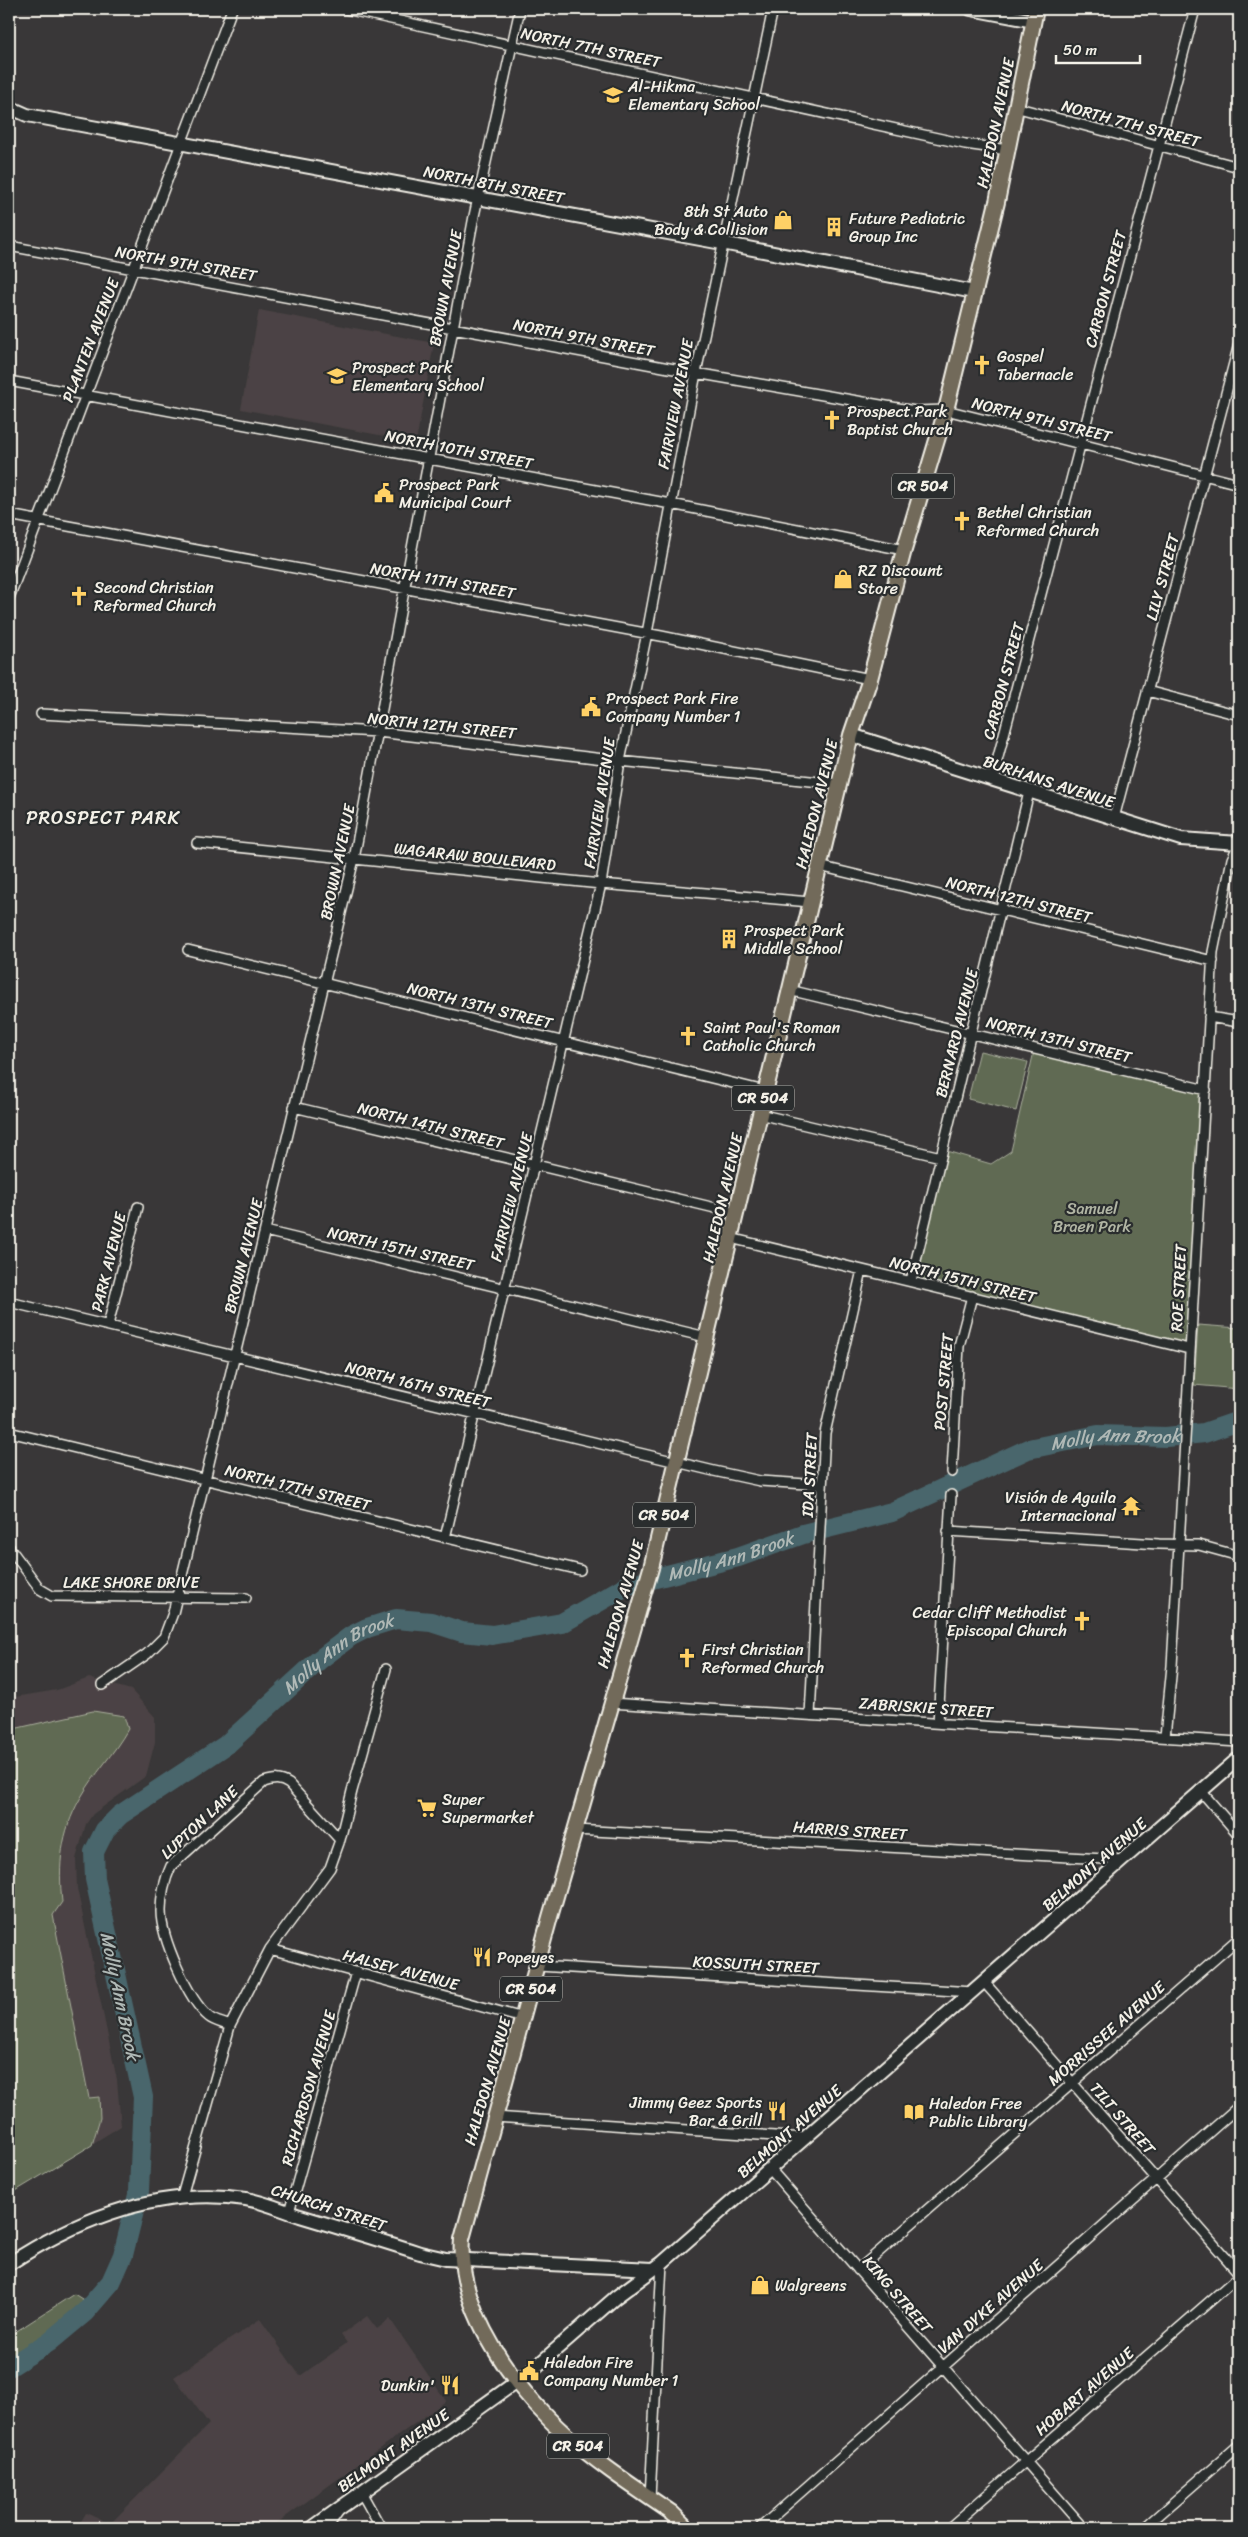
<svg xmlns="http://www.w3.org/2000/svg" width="1248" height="2537" font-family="Sriracha,sans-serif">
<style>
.built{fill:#4b4344}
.green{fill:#606b52;stroke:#aaae9d}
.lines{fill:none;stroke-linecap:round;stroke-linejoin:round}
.river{stroke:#49666c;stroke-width:20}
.street-casing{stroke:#f4f1e8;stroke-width:12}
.secondary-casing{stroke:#f4f1e8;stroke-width:16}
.primary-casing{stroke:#f4f1e8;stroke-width:18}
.street{stroke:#2a2d2e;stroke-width:9}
.secondary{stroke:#2a2d2e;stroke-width:12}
.primary{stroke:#726b5a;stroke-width:14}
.labels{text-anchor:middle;stroke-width:4.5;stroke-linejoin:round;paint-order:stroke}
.shield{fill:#2a2d2e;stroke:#b7b6b0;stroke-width:1}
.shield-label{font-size:15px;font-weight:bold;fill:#f4f1e8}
.street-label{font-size:16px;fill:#f4f1e8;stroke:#2a2d2e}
.poi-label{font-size:16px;fill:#f4f1e8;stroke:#2a2d2e;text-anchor:start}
.park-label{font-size:16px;fill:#b1b5a4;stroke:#2a2d2e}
.water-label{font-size:18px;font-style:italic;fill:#b0b9b6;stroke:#2a2d2e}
.quarter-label{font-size:19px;letter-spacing:1px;fill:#f4f1e8;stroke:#2a2d2e}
</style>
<rect width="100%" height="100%" fill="#393738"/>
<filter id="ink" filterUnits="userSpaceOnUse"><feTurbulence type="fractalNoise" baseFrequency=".02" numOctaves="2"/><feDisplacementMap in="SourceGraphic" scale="10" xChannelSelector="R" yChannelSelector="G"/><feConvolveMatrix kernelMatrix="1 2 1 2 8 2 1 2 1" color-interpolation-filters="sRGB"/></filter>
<g filter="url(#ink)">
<path class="built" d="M259,310L434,343L416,442L241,409Z
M89,1678L131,1690L155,1717V1742L146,1776L93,1814L86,1824L76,1859L77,1888L117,2080L121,2126L9,2195V1698L57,1690Z
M367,2316L377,2329L390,2319L446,2401L270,2528H77L86,2513L110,2524L209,2424L174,2377L260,2319L300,2376L347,2343L341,2335Z"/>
<path class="green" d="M1035,1047L1205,1087L1188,1348L910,1281L943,1150L991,1164L1011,1151Z
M980,1051L1028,1062L1016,1111L968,1099Z
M1198,1325L1239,1328V1389L1194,1385Z
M93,1711L124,1716L128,1729C114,1754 94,1774 80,1799C61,1832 58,1866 62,1902L53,1915L89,2098L99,2097L100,2118L92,2145L9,2195V1730Z
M74,2294L95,2307L9,2378V2336Z"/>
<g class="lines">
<path class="river" id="s1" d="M9,2367L49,2342L85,2312L111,2282L123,2255L139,2191L143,2097L95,1879L94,1852L105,1830L120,1815L226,1745L319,1660L351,1636L367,1628L396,1619L431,1622L462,1632L492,1635L562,1623L628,1585L738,1557L803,1534L892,1512L1028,1449L1098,1435L1166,1437L1204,1433L1239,1421"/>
<defs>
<path id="street" d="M345,9L965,144L1008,150
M1015,107L1239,167
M9,246L696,373L915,411L946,410L1239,484
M9,381L671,504L904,550
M9,515L661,636L870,679
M9,598L232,9
M1147,691L1239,715
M41,714L378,732L620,761L839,784
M992,780L1195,9
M1114,818L1239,344
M197,843L601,884L810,902
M819,866L1213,961
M188,950L765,1091
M789,990L1206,1090
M1209,1017L1239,1022
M294,1107L736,1213
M759,1114L941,1157
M265,1231L706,1337
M730,1238L1189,1349
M911,1281L1029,792
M9,1302L714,1471L760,1481L822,1485
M108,1325L138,1207
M9,1432L580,1570
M952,1472L959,1346L972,1296
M948,1531L1159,1544L1199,1545L1239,1556
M445,1538L601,884L620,761L647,633L696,373L773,9
M9,1547L40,1589L52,1596L246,1598
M102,1685L147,1654L164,1637L173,1613L354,859L474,216L520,9
M610,1703L1239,1742
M810,1715L825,1433L862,1270
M938,1723L951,1495
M1165,1737L1172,1666L1213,952L1232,859L1239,844
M1201,1791L1239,1835
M575,1830L1123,1860
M270,1949L523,2018
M538,1966L973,1992
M984,1982L1239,2273
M230,2026C224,2023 215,2022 209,2017C188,2000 161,1937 161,1911C161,1896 165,1879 171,1866L264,1782C274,1779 280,1778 289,1784L340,1840
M495,2117L805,2138
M770,2169L1084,2528
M182,2196L230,2026L270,1949L330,1868L340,1840L352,1791L386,1669
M289,2212L356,1972
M858,2270L1239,1938
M361,2492L381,2528
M650,2498L662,2263
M327,2528L338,2512
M760,2528L1239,2106
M949,2528L1239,2276
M1144,2528L1239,2445"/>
<path id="secondary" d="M971,9L1034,21
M9,107L27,115L722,243L974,292
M851,735L1181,839L1239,843
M9,2264C79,2218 161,2187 246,2199C264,2202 282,2210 300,2216C340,2228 380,2240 420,2253L446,2259L653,2269
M312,2528L530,2372L616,2297L662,2263L1239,1758"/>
<path id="primary" d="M687,2528L672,2513C637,2489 600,2465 568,2437C517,2392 456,2310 462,2239L550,1917L651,1568L851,735L870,679L904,550L946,410L997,202L1036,9"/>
</defs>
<use href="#street" class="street-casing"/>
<use href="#secondary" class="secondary-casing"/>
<use href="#primary" class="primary-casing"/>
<use href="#street" class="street"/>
<use href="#secondary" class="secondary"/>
<use href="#primary" class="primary"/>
</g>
</g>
<defs>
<symbol id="school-bare" viewBox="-9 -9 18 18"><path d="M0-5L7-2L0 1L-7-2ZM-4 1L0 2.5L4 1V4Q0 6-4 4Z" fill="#ffd166" stroke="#2a2d2e" stroke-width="2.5" paint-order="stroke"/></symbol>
<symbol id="shop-bare" viewBox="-9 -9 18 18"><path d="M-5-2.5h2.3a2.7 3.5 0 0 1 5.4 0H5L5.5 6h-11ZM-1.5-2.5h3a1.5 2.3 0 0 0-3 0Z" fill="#ffd166" stroke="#2a2d2e" stroke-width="2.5" paint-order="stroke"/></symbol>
<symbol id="building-bare" viewBox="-9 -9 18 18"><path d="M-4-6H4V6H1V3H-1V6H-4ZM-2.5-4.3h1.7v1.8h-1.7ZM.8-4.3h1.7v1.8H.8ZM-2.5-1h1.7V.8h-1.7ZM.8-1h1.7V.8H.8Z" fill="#ffd166" stroke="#2a2d2e" stroke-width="2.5" paint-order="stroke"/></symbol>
<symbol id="church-bare" viewBox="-9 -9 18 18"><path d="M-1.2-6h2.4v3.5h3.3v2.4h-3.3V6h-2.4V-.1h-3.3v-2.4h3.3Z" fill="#ffd166" stroke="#2a2d2e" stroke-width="2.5" paint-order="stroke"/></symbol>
<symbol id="civic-bare" viewBox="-9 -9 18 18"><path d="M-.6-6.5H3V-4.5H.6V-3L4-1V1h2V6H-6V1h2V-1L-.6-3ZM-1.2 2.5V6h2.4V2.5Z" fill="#ffd166" stroke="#2a2d2e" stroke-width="2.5" paint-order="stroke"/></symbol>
<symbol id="temple-bare" viewBox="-9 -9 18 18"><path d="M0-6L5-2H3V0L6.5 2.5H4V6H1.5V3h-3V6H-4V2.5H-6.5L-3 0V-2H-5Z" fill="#ffd166" stroke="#2a2d2e" stroke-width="2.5" paint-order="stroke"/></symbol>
<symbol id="supermarket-bare" viewBox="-9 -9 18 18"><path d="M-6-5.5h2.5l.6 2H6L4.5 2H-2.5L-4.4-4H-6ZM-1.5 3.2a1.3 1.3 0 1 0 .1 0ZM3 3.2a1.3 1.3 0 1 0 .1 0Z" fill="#ffd166" stroke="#2a2d2e" stroke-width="2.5" paint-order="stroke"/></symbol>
<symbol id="restaurant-bare" viewBox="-9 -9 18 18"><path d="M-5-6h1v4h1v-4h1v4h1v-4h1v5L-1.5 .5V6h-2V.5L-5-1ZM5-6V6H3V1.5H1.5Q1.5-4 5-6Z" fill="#ffd166" stroke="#2a2d2e" stroke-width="2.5" paint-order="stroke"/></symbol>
<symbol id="library-bare" viewBox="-9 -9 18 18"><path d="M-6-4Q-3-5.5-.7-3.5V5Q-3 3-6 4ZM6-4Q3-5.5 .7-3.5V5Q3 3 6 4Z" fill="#ffd166" stroke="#2a2d2e" stroke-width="2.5" paint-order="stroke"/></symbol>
</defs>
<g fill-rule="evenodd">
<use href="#school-bare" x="599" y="81" width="28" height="28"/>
<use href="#shop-bare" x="769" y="206" width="28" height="28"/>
<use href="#building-bare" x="820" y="213" width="28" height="28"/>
<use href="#church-bare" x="968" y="351" width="28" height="28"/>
<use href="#school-bare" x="323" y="362" width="28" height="28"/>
<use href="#church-bare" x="818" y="406" width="28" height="28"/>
<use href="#civic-bare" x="370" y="479" width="28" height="28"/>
<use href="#church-bare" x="948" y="507" width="28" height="28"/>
<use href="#shop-bare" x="829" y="565" width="28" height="28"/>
<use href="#church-bare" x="65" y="582" width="28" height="28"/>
<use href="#civic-bare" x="577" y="693" width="28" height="28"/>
<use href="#building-bare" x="715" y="925" width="28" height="28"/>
<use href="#church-bare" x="674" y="1022" width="28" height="28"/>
<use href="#temple-bare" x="1117" y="1492" width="28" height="28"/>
<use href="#church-bare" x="1068" y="1607" width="28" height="28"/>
<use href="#church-bare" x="673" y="1644" width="28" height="28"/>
<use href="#supermarket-bare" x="413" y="1794" width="28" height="28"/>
<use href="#restaurant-bare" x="468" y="1943" width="28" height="28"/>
<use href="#restaurant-bare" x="763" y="2097" width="28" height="28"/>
<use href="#library-bare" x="900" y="2098" width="28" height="28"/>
<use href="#shop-bare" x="746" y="2271" width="28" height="28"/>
<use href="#civic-bare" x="515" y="2357" width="28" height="28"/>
<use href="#restaurant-bare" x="436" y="2371" width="28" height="28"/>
</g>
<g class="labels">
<g class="shield">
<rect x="892" y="473.5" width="62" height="25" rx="4"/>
<rect x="732" y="1085.5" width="62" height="25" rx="4"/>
<rect x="633" y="1502.5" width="62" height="25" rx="4"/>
<rect x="500" y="1976.5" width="62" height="25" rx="4"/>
<rect x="547" y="2433.5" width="62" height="25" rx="4"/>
</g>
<g class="shield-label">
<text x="923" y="491">CR 504</text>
<text x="763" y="1103">CR 504</text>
<text x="664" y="1520">CR 504</text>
<text x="531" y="1994">CR 504</text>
<text x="578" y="2451">CR 504</text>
</g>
<g class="street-label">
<text transform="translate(591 47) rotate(12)" y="6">NORTH 7TH STREET</text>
<text transform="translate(995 123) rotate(-78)" y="6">HALEDON AVENUE</text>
<text transform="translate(1131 123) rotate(15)" y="6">NORTH 7TH STREET</text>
<text transform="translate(494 184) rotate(11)" y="6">NORTH 8TH STREET</text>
<text transform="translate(186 263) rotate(10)" y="6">NORTH 9TH STREET</text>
<text transform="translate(445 288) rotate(-79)" y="6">BROWN AVENUE</text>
<text transform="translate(1105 289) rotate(-75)" y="6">CARBON STREET</text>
<text transform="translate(584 337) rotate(11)" y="6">NORTH 9TH STREET</text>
<text transform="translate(90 340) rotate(-69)" y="6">PLANTEN AVENUE</text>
<text transform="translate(675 404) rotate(-79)" y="6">FAIRVIEW AVENUE</text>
<text transform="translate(1042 419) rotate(14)" y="6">NORTH 9TH STREET</text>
<text transform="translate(459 449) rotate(11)" y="6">NORTH 10TH STREET</text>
<text transform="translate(1162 577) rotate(-75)" y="6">LILY STREET</text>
<text transform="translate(443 580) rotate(10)" y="6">NORTH 11TH STREET</text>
<text transform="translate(1003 681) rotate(-75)" y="6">CARBON STREET</text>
<text transform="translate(442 725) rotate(6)" y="6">NORTH 12TH STREET</text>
<text transform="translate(1049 781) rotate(18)" y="6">BURHANS AVENUE</text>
<text transform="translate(599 803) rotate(-81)" y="6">FAIRVIEW AVENUE</text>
<text transform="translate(816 804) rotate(-76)" y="6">HALEDON AVENUE</text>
<text transform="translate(475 856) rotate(6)" y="6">WAGARAW BOULEVARD</text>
<text transform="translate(337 862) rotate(-78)" y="6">BROWN AVENUE</text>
<text transform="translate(1019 899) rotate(14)" y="6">NORTH 12TH STREET</text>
<text transform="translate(480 1005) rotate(14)" y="6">NORTH 13TH STREET</text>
<text transform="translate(956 1033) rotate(-76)" y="6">BERNARD AVENUE</text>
<text transform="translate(1059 1039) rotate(14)" y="6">NORTH 13TH STREET</text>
<text transform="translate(431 1125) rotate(14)" y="6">NORTH 14TH STREET</text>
<text transform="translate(511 1197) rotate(-76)" y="6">FAIRVIEW AVENUE</text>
<text transform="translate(722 1198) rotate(-77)" y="6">HALEDON AVENUE</text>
<text transform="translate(401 1248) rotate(13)" y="6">NORTH 15TH STREET</text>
<text transform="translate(243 1256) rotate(-76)" y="6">BROWN AVENUE</text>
<text transform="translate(108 1262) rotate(-76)" y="6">PARK AVENUE</text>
<text transform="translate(963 1279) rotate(14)" y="6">NORTH 15TH STREET</text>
<text transform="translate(1178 1288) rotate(-87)" y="6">ROE STREET</text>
<text transform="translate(943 1382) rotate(-85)" y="6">POST STREET</text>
<text transform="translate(418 1384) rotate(14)" y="6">NORTH 16TH STREET</text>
<text transform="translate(809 1475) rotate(-87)" y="6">IDA STREET</text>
<text transform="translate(298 1487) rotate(14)" y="6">NORTH 17TH STREET</text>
<text x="131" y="1588">LAKE SHORE DRIVE</text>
<text transform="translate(620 1604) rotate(-74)" y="6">HALEDON AVENUE</text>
<text transform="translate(926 1707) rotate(4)" y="6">ZABRISKIE STREET</text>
<text transform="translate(199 1822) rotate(-43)" y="6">LUPTON LANE</text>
<text transform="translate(850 1830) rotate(4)" y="6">HARRIS STREET</text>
<text transform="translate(1094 1864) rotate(-41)" y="6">BELMONT AVENUE</text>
<text transform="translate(756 1964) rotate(3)" y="6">KOSSUTH STREET</text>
<text transform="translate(401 1969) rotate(15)" y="6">HALSEY AVENUE</text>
<text transform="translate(1106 2033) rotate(-41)" y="6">MORRISSEE AVENUE</text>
<text transform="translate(487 2081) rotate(-74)" y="6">HALEDON AVENUE</text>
<text transform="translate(308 2088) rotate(-74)" y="6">RICHARDSON AVENUE</text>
<text transform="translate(1123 2118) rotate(49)" y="6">TILT STREET</text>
<text transform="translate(789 2131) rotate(-41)" y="6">BELMONT AVENUE</text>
<text transform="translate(329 2207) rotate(18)" y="6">CHURCH STREET</text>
<text transform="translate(898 2294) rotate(49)" y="6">KING STREET</text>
<text transform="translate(990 2306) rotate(-41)" y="6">VAN DYKE AVENUE</text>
<text transform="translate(1084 2391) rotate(-41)" y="6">HOBART AVENUE</text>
<text transform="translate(393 2450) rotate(-35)" y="6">BELMONT AVENUE</text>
</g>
<g class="poi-label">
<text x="628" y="92">Al-Hikma<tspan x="628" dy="18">Elementary School</tspan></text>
<text x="768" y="217" text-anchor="end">8th St Auto<tspan x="768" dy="18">Body &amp; Collision</tspan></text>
<text x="849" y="224">Future Pediatric<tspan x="849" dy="18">Group Inc</tspan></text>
<text x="997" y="362">Gospel<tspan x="997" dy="18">Tabernacle</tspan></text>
<text x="352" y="373">Prospect Park<tspan x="352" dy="18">Elementary School</tspan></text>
<text x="847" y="417">Prospect Park<tspan x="847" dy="18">Baptist Church</tspan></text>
<text x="399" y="490">Prospect Park<tspan x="399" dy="18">Municipal Court</tspan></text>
<text x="977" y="518">Bethel Christian<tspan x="977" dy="18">Reformed Church</tspan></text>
<text x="858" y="576">RZ Discount<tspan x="858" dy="18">Store</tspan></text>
<text x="94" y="593">Second Christian<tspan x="94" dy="18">Reformed Church</tspan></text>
<text x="606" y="704">Prospect Park Fire<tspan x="606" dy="18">Company Number 1</tspan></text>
<text x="744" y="936">Prospect Park<tspan x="744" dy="18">Middle School</tspan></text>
<text x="703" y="1033">Saint Paul's Roman<tspan x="703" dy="18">Catholic Church</tspan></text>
<text x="1116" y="1503" text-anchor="end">Visión de Aguila<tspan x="1116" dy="18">Internacional</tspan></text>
<text x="1067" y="1618" text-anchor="end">Cedar Cliff Methodist<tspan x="1067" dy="18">Episcopal Church</tspan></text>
<text x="702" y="1655">First Christian<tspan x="702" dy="18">Reformed Church</tspan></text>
<text x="442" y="1805">Super<tspan x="442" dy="18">Supermarket</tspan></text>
<text x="497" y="1963">Popeyes</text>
<text x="762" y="2108" text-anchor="end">Jimmy Geez Sports<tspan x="762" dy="18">Bar &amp; Grill</tspan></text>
<text x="929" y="2109">Haledon Free<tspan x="929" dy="18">Public Library</tspan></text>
<text x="775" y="2291">Walgreens</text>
<text x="544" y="2368">Haledon Fire<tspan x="544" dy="18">Company Number 1</tspan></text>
<text x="435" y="2391" text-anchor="end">Dunkin'</text>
</g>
<g class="park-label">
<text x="1092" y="1214">Samuel<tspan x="1092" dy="18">Braen Park</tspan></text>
</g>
<g class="water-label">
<text dy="6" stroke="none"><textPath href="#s1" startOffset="1718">Molly Ann Brook</textPath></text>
<text dy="6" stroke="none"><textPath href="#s1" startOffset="1312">Molly Ann Brook</textPath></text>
<text dy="6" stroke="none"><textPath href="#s1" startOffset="892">Molly Ann Brook</textPath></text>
<text transform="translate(120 1996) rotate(78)" y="6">Molly Ann Brook</text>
</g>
<g class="quarter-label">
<text x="103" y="824">PROSPECT PARK</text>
</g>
</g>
<rect width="1248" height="2537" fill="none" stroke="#2a2d2e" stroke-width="30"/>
<rect x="15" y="15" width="1218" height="2507" fill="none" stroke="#f4f1e8" stroke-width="2" filter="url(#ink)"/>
<path d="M1056 55v8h84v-8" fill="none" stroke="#f4f1e8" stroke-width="2.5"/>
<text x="1063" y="55" font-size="15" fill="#f4f1e8" stroke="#2a2d2e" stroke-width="4" paint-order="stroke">50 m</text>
</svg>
